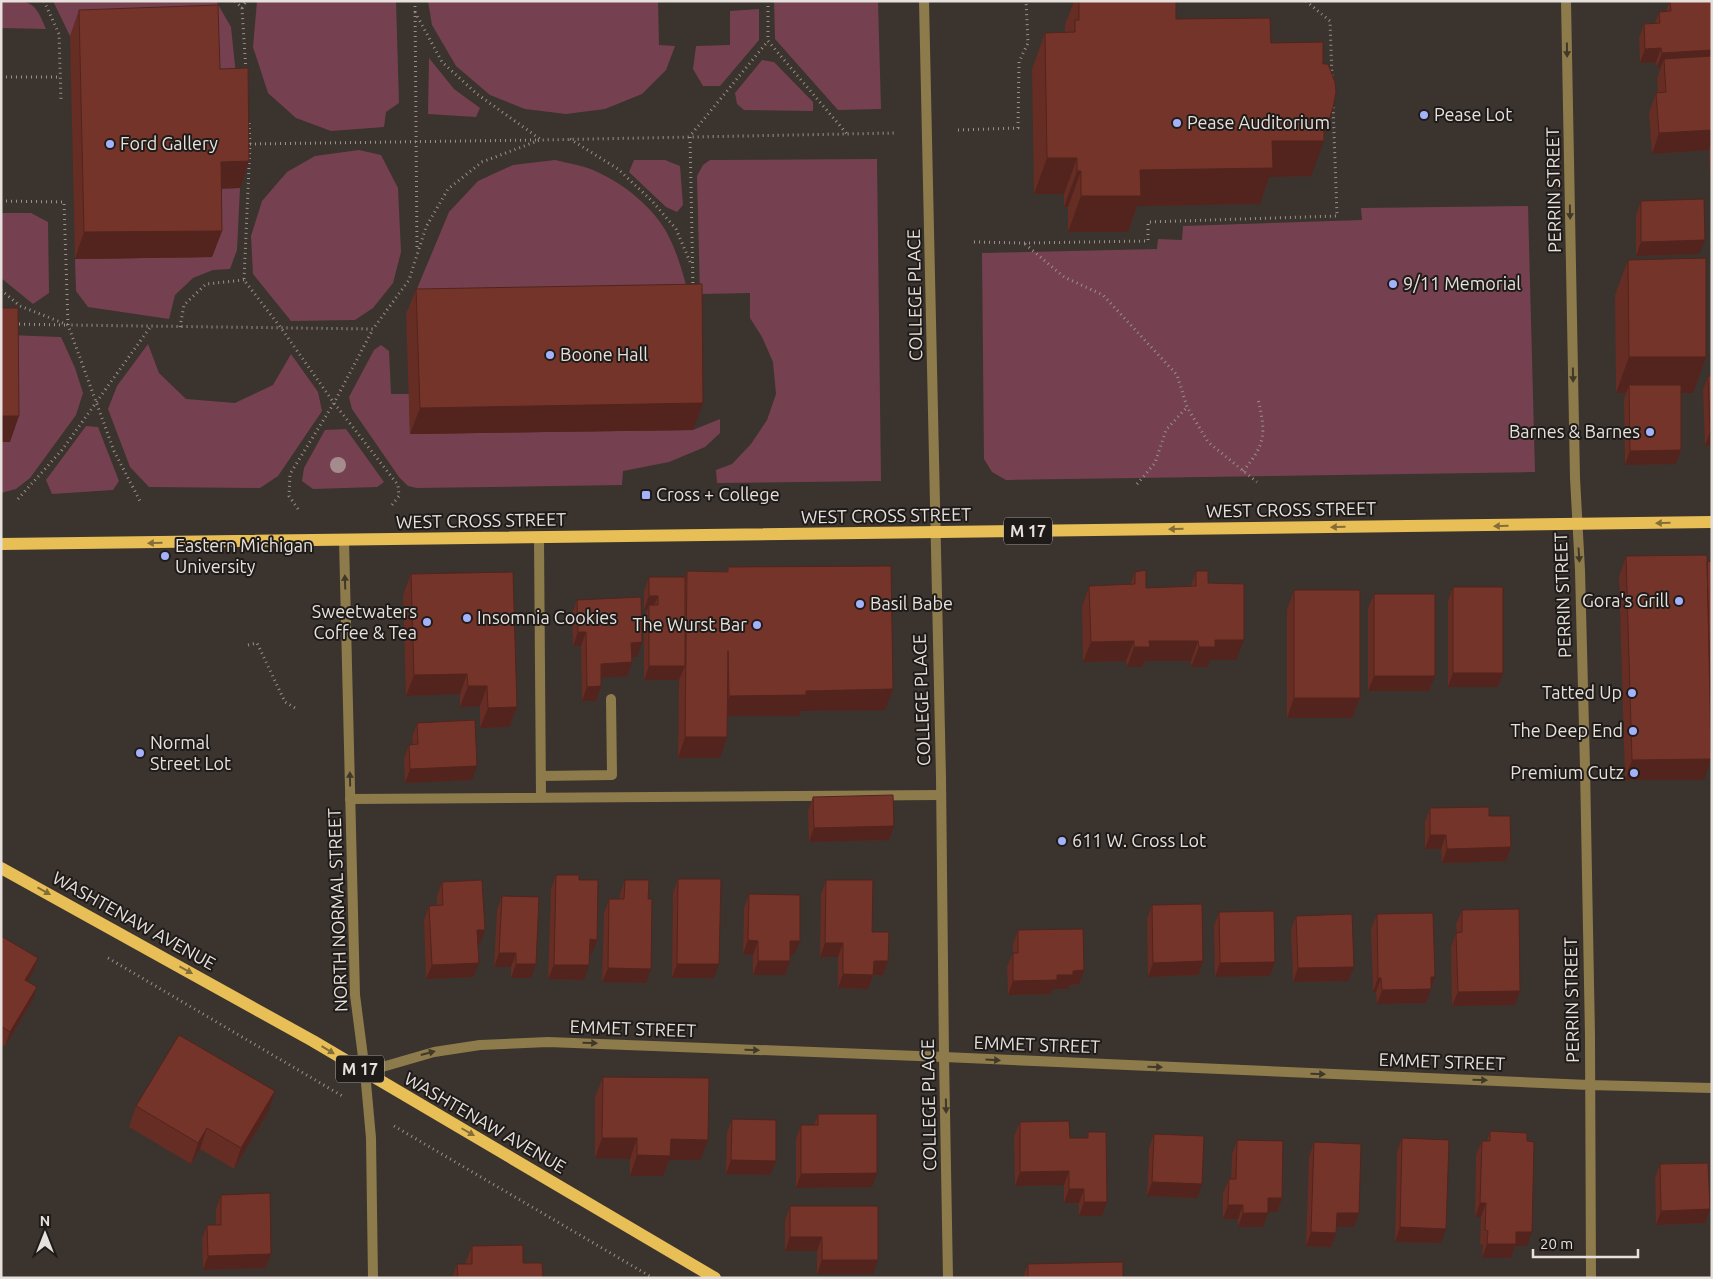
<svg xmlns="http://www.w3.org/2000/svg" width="1713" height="1279" font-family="Ubuntu,sans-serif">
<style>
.green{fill:#754150}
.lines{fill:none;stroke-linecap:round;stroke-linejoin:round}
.path{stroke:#98928d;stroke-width:3;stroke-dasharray:1 4;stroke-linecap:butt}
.service{stroke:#8e7b4b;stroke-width:10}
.minor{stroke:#8e7b4b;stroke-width:10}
.tertiary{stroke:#8e7b4b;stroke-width:10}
.primary{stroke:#e8bf56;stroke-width:12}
.tree{fill:#a68b8e}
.wall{fill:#652d24}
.shaded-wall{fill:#52241d}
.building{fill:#75342a;stroke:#52241d}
.oneway{fill:#403828}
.oneway2{fill:#846d38}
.poi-dot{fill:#a4b2fc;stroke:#1f1b19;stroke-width:2}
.labels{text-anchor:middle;stroke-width:4;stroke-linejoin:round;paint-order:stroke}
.shield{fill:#1f1b19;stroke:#aaa6a2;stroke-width:1}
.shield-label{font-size:16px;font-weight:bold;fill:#e6e1dd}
.poi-label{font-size:18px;fill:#e6e1dd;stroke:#1f1b19;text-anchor:start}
.street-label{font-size:18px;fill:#e6e1dd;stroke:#1f1b19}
</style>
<rect width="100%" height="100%" fill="#3b332d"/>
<path class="green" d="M1,1C31,1 34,0 46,29L1,28Z
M53,1H216L231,27L238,94L210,96L209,32L70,36Z
M257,1H396L399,103L386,112L384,127L331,131L296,118L268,93L253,47Z
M428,1H658L659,45L675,46L666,70L642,94L605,109L566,114L525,109L490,95L456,66L432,25Z
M774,1H878L881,109L838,110L775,39Z
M759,9V40L720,86H703L693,69L696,46L730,45V11Z
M429,58L454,89L480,108L476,117L428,114Z
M762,60L774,62L813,102V111L744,110L737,104L735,93Z
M359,150L381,155L398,188L401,252L393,283L373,308L355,320L291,321L253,274L251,236L262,201L287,172L315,156Z
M877,159L881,481L717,483L716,470L732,464L751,444L767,420L776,394L773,362L762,337L750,318V293L700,294L697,176L703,165L710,160Z
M555,160C567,163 581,165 593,170C622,182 655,208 669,237C681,261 686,286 693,311L406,315L449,212L478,181L513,165Z
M634,160H665L680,166L683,205L677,212L666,207L629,172Z
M240,188L237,250L230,269L213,270L193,278L175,295L169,319L88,307L76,291L75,259L212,257L211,189Z
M1528,206L1535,472L1006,480L992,472L984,459L982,253L1157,249L1158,239L1182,240L1183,226L1362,220L1361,208Z
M1,213H31L48,222L49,293L33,304L1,278Z
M8,335L61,337L75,368L83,393L76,415L30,478L16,489L1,493V442H10Z
M148,344L159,373L186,399L235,403L273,385L291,354L318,392L322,411L278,476L260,488L149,487L130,467L108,409L117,386Z
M381,345L389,351L391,394H409L410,434L693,430L720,419V433L705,447L669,462L623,471L622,485L417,488L408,486L399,477L352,409L349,397L374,350Z
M86,426L98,427L119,481L113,490L52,494L46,480Z
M346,429L384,482L377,487L313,489L302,481L304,468L325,430Z"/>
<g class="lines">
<path class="path" d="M44,1L59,34L61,100
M235,1L242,8L246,72
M415,1L417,251
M768,1V41L847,134
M1306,1L1330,21L1332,77
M242,8L246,1
M415,12L442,62L477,94L540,139
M1,77H61
M249,123L250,144L244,280L281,328L334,403L398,485L399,496L392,505
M958,130L1018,128L1019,62L1028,43L1026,1
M570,139L618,169L652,201L676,229L691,264
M250,144L537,140
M1,201L64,202L68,325L114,451L140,501
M974,242L1025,243L1148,241V222L1337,216L1333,105
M1025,244L1064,277L1103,295L1177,375L1187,407L1208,442L1257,482
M693,288L690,136L768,41
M1,290L20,306L68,325L373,329L409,280L426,227L448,189L482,162L540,140L896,133
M14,324L66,325
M180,327L184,305L206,284L244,280
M1243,471C1266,444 1266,433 1258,399
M1137,484L1155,463L1166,430L1187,407
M18,499L62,450L151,326
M298,509L289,496L290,474L334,403L373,329
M248,645L257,643L285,702L295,708
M108,958L344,1097
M394,1126L653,1278"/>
<path class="service" d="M539,538L541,798
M541,776L612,775L611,699
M350,799L941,795"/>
<path class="minor" d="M1566,1L1575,478L1580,570L1585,767L1590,1036L1591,1278
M344,540L355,995L365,1072L371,1138L373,1278
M948,1278L944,1057L1589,1085L1712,1088"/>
<path class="tertiary" d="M365,1072L434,1052L480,1045L548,1042L944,1057L941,778L924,1"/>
<path class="primary" d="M1,544L1712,522
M1,868L313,1041L715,1278"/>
</g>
<circle class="tree" cx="338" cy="465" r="8"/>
<path class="wall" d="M1074,1H1176V19L1271,43L1323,64L1333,108L1324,134L1311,176L1269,177L1260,204L1137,206L1128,232H1068V207H1064V194H1034L1032,69L1045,33L1065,32V25Z
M1670,1H1712V175H1710L1709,150L1652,154L1649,113L1656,93H1658L1657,79L1661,67H1657L1656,62L1640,63L1639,38L1644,24L1655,23L1659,12L1666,11Z
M79,10L220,69L249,161L240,188H221L222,231L212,257L75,259L70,36Z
M1641,201L1699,254L1636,256V215Z
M1628,260L1706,357L1693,393H1681V450L1676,464L1625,465L1624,399L1626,393H1616L1615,295Z
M416,289L703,403L693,430L410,434L406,315Z
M1708,376H1712V445L1705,446L1703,390Z
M1626,556L1712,561V694H1710L1704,780H1625L1619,577Z
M728,567L885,710L801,711L799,716H728L720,758H678L679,680H644V619L647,610H644V591L649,577H685L687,571L726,572Z
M1196,571L1208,583L1236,660H1210L1208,667H1191V661H1145L1142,667H1127L1126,661L1083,662L1082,607L1089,586L1130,585L1135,572L1146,588L1191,586Z
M411,574L517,707L509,727L480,728V706L460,707V694L406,696L403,595Z
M1453,587L1503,673L1498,687H1448V601Z
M1294,590L1360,698L1352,718H1287V610Z
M1374,594L1435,676L1429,691H1368V608Z
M577,600L637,657H632V662L627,676L601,677V686L596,701H582L581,646H573L572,614Z
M417,723L472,780L405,783L404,759L409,745H413L412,737Z
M813,797L894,826L889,840L809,842L808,811Z
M1430,808L1489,816L1511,847L1506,861L1442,863L1441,849H1425V822Z
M556,875L579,880L592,954H589L584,980L548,979L551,889Z
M678,879L714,978H672L673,893Z
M625,880L646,983L602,982L604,913L609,899H620V894Z
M826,880L872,932L888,961L883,975H873L868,989L838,988V957H820L821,894Z
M442,882L480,944H478L473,977L426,979L424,920L429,906L437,905V896Z
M749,894L794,955H790V961L785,975H753V955L743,954L744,908Z
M502,896L531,978H511V967H494L497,910Z
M1152,905L1203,961L1198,975L1148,977L1147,919Z
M1462,910L1520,991L1515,1005L1452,1006L1451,947L1456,933H1457L1456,924Z
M1219,912L1270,976L1215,977L1214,926Z
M1377,914L1435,977L1426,1003L1377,1004L1376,992H1373L1371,929Z
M1296,916L1348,981L1293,982L1291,930Z
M1018,930L1084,970L1079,984L1069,985L1068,989H1053L1051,994L1008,995L1007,967L1013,953V944Z
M1,936L38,958L33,972L28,981L32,1001L5,1046L1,1044Z
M603,1077L708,1140L700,1160H669L663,1176H630V1159L595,1158V1097Z
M136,1106L268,1112L234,1169L200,1149L191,1164L129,1127Z
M818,1114L872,1187L796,1188V1139L801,1125H814Z
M732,1119L770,1175L726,1174L727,1133Z
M1020,1122L1070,1138H1086L1088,1132L1102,1216H1079V1203H1064V1185L1015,1186L1014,1136Z
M1490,1131L1527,1246H1515L1511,1258H1482L1483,1245L1480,1244L1481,1217H1475L1476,1155L1482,1141H1487Z
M1154,1134L1197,1198L1147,1196L1149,1148Z
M1402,1138L1441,1243L1395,1242L1397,1152Z
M1237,1140L1282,1198L1277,1212H1268L1263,1227H1238V1219H1223V1193L1229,1179H1231L1232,1154Z
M1314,1142L1359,1213L1354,1227H1336V1233L1331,1247L1306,1246L1309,1157Z
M1660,1164L1705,1223L1656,1225L1655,1178Z
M221,1195L271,1254L266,1268L203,1270L202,1239L207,1225H216V1209Z
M790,1206L873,1274H817V1251H785V1220Z
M472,1246L523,1263L543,1278H452L457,1264H465Z
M1028,1264L1123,1278H1023Z"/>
<path class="shaded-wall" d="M1661,48L1656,62L1640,63L1645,49Z
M1712,50V64L1664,59L1661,67H1657L1662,53Z
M1333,108L1321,141H1324L1311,176L1269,177L1260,204L1137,206L1128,232H1068L1081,196L1140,170L1272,141L1324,119Z
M1712,130V141L1709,150L1652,154L1659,133Z
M1047,158H1077L1064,194H1034Z
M249,161L240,188L211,189L221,162Z
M1077,171H1081L1068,207H1064Z
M222,231L212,257L75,259L84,232Z
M1705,240L1699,254L1636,256L1641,242Z
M1629,357H1706L1693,393H1629V385L1626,393H1616Z
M703,403L693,430L410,434L420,408Z
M1,416H19L10,442H1Z
M1710,431H1712V445L1705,446Z
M1681,450L1676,464L1625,465L1630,451Z
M649,596H658L652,610L649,605L647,610H644Z
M578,632H586L581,646H573Z
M1215,640H1244L1236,660H1210L1208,667H1191L1199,647Z
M1134,641L1126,661L1083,662L1091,642Z
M1149,641H1198L1191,661H1145L1142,667H1127L1134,647Z
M642,642L637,657H626L631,643Z
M632,662L627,676L595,678L601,664Z
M649,666H685L679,680H644Z
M1453,673H1503L1498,687H1448Z
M467,674L460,694L406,696L414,675Z
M1374,676H1435L1429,691H1368Z
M1708,679L1712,680V694L1702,693Z
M468,686H487L480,706L460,707Z
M601,686L596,701H582L587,687Z
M893,689L885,710L801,711L799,716H722L729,696L806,691Z
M1294,698H1360L1352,718H1287Z
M517,707L509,727L480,728L488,708Z
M685,737H727L720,758H678Z
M1711,759L1704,780H1625L1632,760Z
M477,766L472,780L405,783L410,769Z
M894,826L889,840L809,842L814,828Z
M1430,835H1446L1441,849H1425Z
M1511,847L1506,861L1442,863L1447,849Z
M477,930H485L480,944H472Z
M590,939L597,940L592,954L585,953Z
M748,940L758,941L753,955L743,954Z
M790,941H800L794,955H785Z
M825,943H843L838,957H820Z
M499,953H516L511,967H494Z
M38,958L33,972L20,994L25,980Z
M758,961H790L785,975H753Z
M874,961H888L883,975H873L868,989L838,988L843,974Z
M1203,961L1198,975L1148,977L1153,963Z
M1275,962L1270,976L1215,977L1220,963Z
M479,963L473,977L426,979L432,965Z
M516,964H536L531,978H511Z
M677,964H719L714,978H672Z
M554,965H589L584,980L548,979Z
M1354,967L1348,981L1293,982L1298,968Z
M608,968L651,969L646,983L602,982Z
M1084,970L1079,984L1069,985L1068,989H1053L1051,994L1008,995L1013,981L1057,975L1073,971Z
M1431,977H1435L1426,1003L1377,1004L1382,990Z
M1378,978H1381L1376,992H1373Z
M37,987L32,1001L5,1046L10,1032Z
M1520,991L1515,1005L1452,1006L1458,992Z
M275,1091L268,1112L234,1169L241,1148Z
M207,1128L200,1149L191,1164L198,1143Z
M602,1138H637L630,1159L595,1158Z
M671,1139L708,1140L700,1160H669L663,1176H630L637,1155Z
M731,1160L776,1161L770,1175L726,1174Z
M1069,1171L1064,1185L1015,1186L1020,1172Z
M877,1173L872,1187L796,1188L801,1174Z
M1152,1182L1202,1184L1197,1198L1147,1196Z
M1069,1189H1084L1079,1203H1064Z
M1268,1198H1282L1277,1212H1263Z
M1084,1202H1107L1102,1216H1079Z
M1480,1203H1486L1481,1217H1475Z
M1228,1205H1243L1238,1219H1223Z
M1710,1209L1705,1223L1656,1225L1661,1211Z
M1243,1213H1268L1263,1227H1238Z
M1337,1213H1359L1354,1227H1332Z
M1400,1227L1446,1229L1441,1243L1395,1242Z
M1311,1232L1336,1233L1331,1247L1306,1246Z
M1516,1232H1532L1527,1246H1515L1511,1258H1482L1487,1244Z
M790,1237H822L817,1251H785Z
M271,1254L266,1268L203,1270L208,1256Z
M822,1260H878L873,1274H817Z"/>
<path class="building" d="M1079,1H1176V19L1270,18L1271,43L1323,42V64H1328L1335,82L1336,92L1333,108L1329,119H1324V141H1272L1273,168L1140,170L1141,196H1081V171H1077V158H1047L1045,33L1075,32V20H1079Z
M1670,1H1712V50L1662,53L1661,48L1645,49L1644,24L1660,23L1659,12L1671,11Z
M218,5L220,69L248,68L249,161L221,162L222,231L84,232L79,10Z
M1712,56V130L1659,133L1656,93L1666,92L1664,59Z
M1704,199L1705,240L1641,242V201Z
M1706,258V357H1629L1628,260Z
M702,284L703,403L420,408L416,289Z
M1,308H18L19,416H1Z
M1708,376H1712V431H1710Z
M1629,385H1681V450L1630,451Z
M1707,555L1711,759L1632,760L1626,556Z
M1712,561V680L1710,679L1707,562Z
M891,566L893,689L806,691V695L729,696L728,651L727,737H685L687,571L728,572V567Z
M1146,570V588L1196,586V571H1208V583L1244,584V640H1215V647H1199L1198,641H1149L1150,647H1134V641L1091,642L1089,586L1135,584V572Z
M513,572L517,707L488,708L487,686H468L467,674L414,675L411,574Z
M649,577H685V666H649V605H658V596H649Z
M1453,587H1503V673H1453Z
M1294,590H1360V698H1294Z
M1374,594H1435V676H1374Z
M641,597L642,642L631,643L632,662L601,664V686L587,687L586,632H578L577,600Z
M475,720L477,766L410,769L409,745L418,744L417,723Z
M893,795L894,826L814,828L813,797Z
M1489,807V816H1510L1511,847L1447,849L1446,835H1430V808Z
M556,875H579V880H598L597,940L590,939L589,965H554Z
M678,879H721L719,964H677Z
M482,880L485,930H477L479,963L432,965L429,906L443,905L442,882Z
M625,880H649L648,899H652L651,969L608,968L609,899H624Z
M826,880H873L872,932H889L888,961H874L873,975L843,974V943H825Z
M749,894L800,895V941H790V961H758V941L748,940Z
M502,896L539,897L536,964H516V953H499Z
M1202,904L1203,961L1153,963L1152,905Z
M1519,909L1520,991L1458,992L1456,933L1462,932V910Z
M1274,911L1275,962L1220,963L1219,912Z
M1433,913L1435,977H1431V989L1382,990L1381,978H1378L1377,914Z
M1352,914L1354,967L1298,968L1296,916Z
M1083,929L1084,970L1073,971V975H1057V980L1013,981V953H1018V930Z
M1,936L38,958L25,980L37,987L10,1032L1,1026Z
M179,1035L275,1091L241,1148L207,1128L198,1143L136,1106Z
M603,1077L709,1078L708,1140L671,1139L670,1156L637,1155V1138H602Z
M818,1114H877V1173L801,1174V1125H818Z
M732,1119L776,1120V1161L731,1160Z
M1069,1121L1070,1138H1088V1132H1106L1107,1202H1084V1189H1069V1171L1020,1172V1122Z
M1490,1131L1527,1133V1141L1534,1142L1532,1232H1516V1244H1487L1488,1231L1485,1230L1486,1203H1480L1482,1141H1490Z
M1154,1134L1204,1136L1202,1184L1152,1182Z
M1402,1138L1449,1140L1446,1229L1400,1227Z
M1237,1140L1283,1141L1282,1198H1268V1213H1243V1205H1228L1229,1179H1236Z
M1314,1142L1361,1144L1359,1213H1337L1336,1233L1311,1232Z
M1708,1163L1710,1209L1661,1211L1660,1164Z
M270,1193L271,1254L208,1256L207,1225H221V1195Z
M790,1206H878V1260H822V1237H790Z
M523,1245V1263H542L543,1278H458L457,1264H472V1246Z
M1123,1262V1278H1028V1264Z"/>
<defs><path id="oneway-solid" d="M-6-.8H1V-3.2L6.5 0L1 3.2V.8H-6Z" transform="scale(1.25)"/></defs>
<g class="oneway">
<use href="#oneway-solid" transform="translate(1567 50) rotate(89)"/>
<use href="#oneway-solid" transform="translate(1570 212) rotate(89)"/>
<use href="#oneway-solid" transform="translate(1573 375) rotate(89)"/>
<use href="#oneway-solid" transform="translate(1579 555) rotate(86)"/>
<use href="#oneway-solid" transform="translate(345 582) rotate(-92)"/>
<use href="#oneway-solid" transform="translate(350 779) rotate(-91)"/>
<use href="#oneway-solid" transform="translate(590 1043) rotate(2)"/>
<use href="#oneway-solid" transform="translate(752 1050) rotate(2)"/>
<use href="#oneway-solid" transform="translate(428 1053) rotate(-15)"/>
<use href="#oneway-solid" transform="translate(993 1060) rotate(3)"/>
<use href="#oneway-solid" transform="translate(1155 1067) rotate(2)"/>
<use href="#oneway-solid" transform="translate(1318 1074) rotate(2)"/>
<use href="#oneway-solid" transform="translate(1480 1080) rotate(2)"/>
<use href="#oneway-solid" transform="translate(946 1106) rotate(89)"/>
</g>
<g class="oneway2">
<use href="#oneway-solid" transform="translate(1663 523) rotate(179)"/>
<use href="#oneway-solid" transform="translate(1501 526) rotate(179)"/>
<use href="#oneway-solid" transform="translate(1338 527) rotate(179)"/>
<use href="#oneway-solid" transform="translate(1176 529) rotate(179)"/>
<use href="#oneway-solid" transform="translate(155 543) rotate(179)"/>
<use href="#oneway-solid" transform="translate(44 891) rotate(29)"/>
<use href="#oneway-solid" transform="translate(186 970) rotate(29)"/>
<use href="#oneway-solid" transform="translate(328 1050) rotate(31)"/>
<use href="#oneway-solid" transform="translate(468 1132) rotate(30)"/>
</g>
<g class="poi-dot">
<circle cx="1424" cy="115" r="5"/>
<circle cx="1177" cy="123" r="5"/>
<circle cx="110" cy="144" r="5"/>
<circle cx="1393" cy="284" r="5"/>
<circle cx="550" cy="355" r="5"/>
<circle cx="1650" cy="432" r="5"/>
<rect x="641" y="490" width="10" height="10" rx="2.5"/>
<circle cx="165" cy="556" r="5"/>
<circle cx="1679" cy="601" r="5"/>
<circle cx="860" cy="604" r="5"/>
<circle cx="467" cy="618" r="5"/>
<circle cx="427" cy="622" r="5"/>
<circle cx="757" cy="625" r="5"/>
<circle cx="1632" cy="693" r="5"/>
<circle cx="1633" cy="731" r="5"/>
<circle cx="140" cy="753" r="5"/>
<circle cx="1634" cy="773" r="5"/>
<circle cx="1062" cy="841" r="5"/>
</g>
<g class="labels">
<g class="shield">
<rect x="1004" y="517.5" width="48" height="27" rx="4"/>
<rect x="336" y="1055.5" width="48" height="27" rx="4"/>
</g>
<g class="shield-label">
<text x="1028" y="537">M 17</text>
<text x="360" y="1075">M 17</text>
</g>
<g class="poi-label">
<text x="1434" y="121">Pease Lot</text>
<text x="1187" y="129">Pease Auditorium</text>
<text x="120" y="150">Ford Gallery</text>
<text x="1403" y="290">9/11 Memorial</text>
<text x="560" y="361">Boone Hall</text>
<text x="1640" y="438" text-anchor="end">Barnes &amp; Barnes</text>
<text x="656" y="501">Cross + College</text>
<text x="175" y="552">Eastern Michigan<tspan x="175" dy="21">University</tspan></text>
<text x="1669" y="607" text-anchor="end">Gora's Grill</text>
<text x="870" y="610">Basil Babe</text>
<text x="417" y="618" text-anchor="end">Sweetwaters<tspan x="417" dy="21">Coffee &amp; Tea</tspan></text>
<text x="477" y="624">Insomnia Cookies</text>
<text x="747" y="631" text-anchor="end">The Wurst Bar</text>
<text x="1622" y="699" text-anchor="end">Tatted Up</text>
<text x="1623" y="737" text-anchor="end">The Deep End</text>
<text x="150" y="749">Normal<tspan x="150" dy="21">Street Lot</tspan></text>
<text x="1624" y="779" text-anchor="end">Premium Cutz</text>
<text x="1072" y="847">611 W. Cross Lot</text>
</g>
<g class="street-label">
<text transform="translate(1554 190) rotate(-91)" y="6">PERRIN STREET</text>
<text transform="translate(915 295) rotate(-91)" y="6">COLLEGE PLACE</text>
<text transform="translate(1291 510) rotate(-1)" y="6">WEST CROSS STREET</text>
<text transform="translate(886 516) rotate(-1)" y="6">WEST CROSS STREET</text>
<text transform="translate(481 521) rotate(-1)" y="6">WEST CROSS STREET</text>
<text transform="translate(1563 595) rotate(-92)" y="6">PERRIN STREET</text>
<text transform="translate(922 700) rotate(-92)" y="6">COLLEGE PLACE</text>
<text transform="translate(338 910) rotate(-92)" y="6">NORTH NORMAL STREET</text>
<text transform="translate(134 921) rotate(29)" y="6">WASHTENAW AVENUE</text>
<text transform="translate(1572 1000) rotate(-91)" y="6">PERRIN STREET</text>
<text transform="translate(633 1029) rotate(2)" y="6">EMMET STREET</text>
<text transform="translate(1037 1045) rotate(2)" y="6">EMMET STREET</text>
<text transform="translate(1442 1062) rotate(2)" y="6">EMMET STREET</text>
<text transform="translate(929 1105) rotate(-91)" y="6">COLLEGE PLACE</text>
<text transform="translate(485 1123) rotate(30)" y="6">WASHTENAW AVENUE</text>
</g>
</g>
<rect width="1713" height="1279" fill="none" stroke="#e6e1dd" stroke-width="5"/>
<g transform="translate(45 1234)" stroke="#1f1b19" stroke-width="4" paint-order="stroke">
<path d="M0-4L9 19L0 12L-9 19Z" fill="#e6e1dd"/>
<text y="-8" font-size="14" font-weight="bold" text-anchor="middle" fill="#e6e1dd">N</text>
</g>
<path d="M1533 1249v8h105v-8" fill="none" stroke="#e6e1dd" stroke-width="2.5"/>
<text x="1540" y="1249" font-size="15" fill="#e6e1dd" stroke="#1f1b19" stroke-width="4" paint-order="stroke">20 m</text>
</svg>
